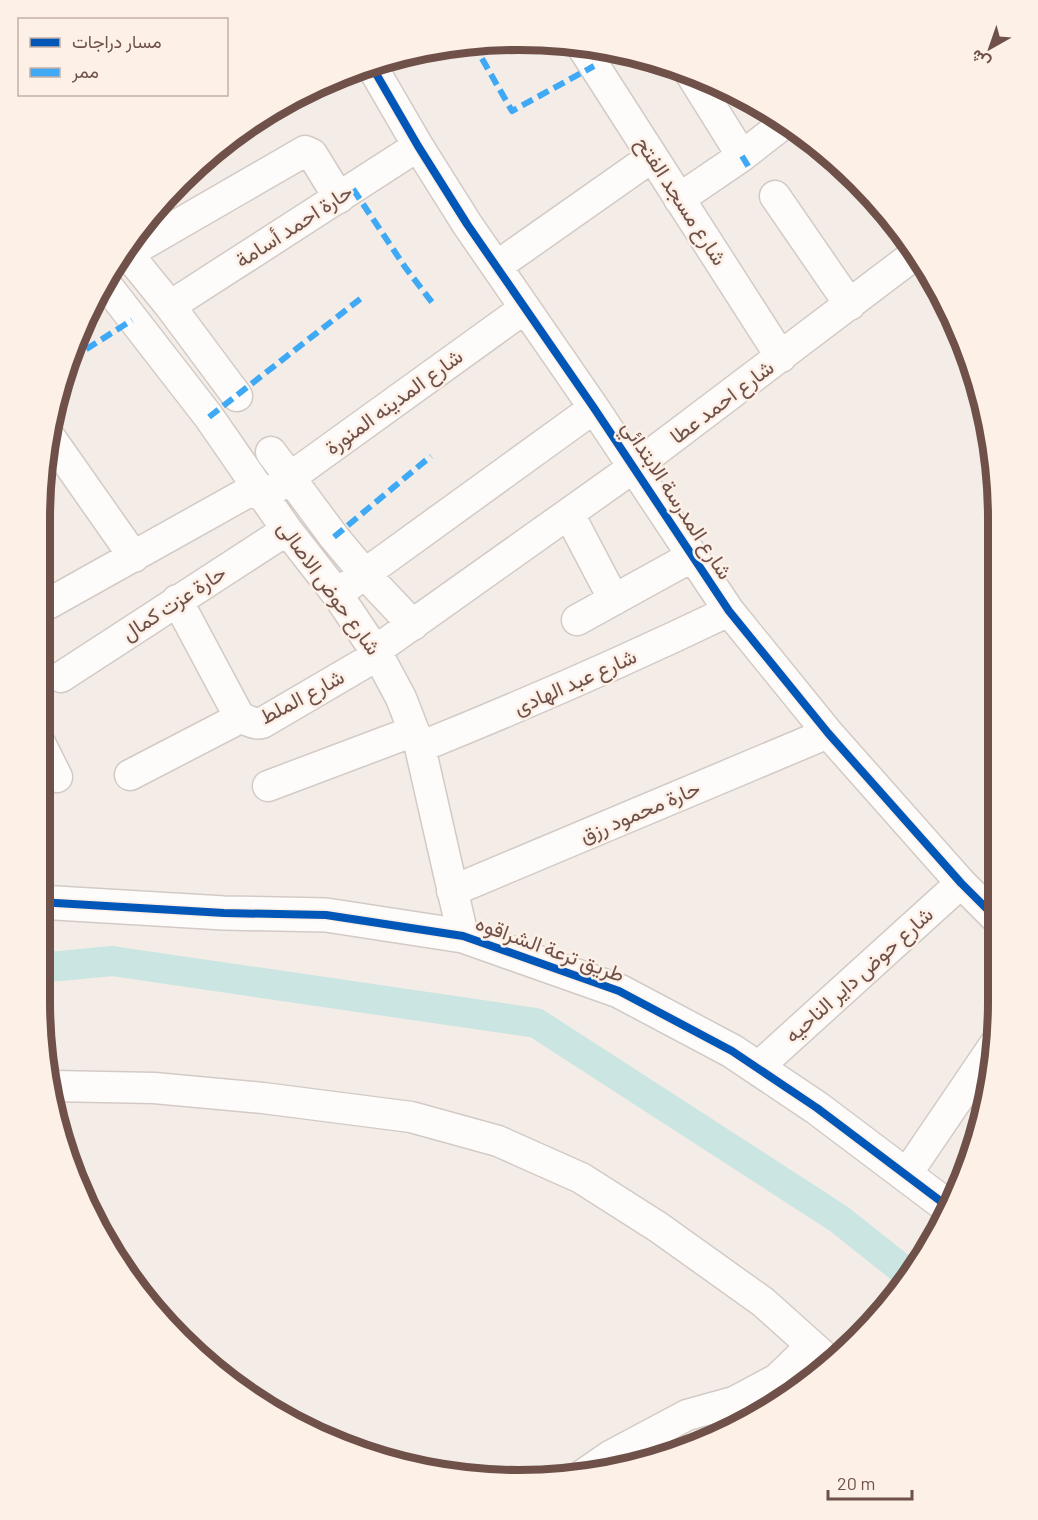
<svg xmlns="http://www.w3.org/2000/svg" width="1038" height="1520" font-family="Barlow,Vazirmatn,sans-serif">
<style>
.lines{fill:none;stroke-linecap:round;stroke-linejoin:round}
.canal{stroke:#cae5e2;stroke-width:30}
.minor-casing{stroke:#d3cac5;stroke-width:33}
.tertiary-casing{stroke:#d3cac5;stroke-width:36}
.minor{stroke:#fdfcfb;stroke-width:30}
.tertiary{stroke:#fdfcfb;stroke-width:33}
.quiet{stroke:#3fa9f5;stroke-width:6;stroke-dasharray:12 6;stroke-linecap:butt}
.cycleway-casing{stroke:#fdf0e7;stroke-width:11}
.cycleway{stroke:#0057b8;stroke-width:8}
.labels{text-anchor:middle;stroke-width:5;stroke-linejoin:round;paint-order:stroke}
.street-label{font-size:21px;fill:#6f514a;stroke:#fdf0e7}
.rim{fill:none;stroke:#6f514a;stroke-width:8}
</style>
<rect width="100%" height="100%" fill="#f4ede7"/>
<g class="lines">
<path class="canal" d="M39,968L112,961L536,1023L839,1219L907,1273"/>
<defs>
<path id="minor" d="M581,45L781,357
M371,65L418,146L467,224L594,408L729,611L828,733L961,883L999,921
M689,71L742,156
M775,196L850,305
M679,199L742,156L787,121
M127,253L170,306L237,396
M125,255L305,151L312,154L339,198
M497,266L652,157
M105,283L209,417L287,530L337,594L378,655L401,698L420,747L463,936
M170,306L418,146
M47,433L134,557
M271,452L334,537L364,573L413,625
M263,497L525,308
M569,514L614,600
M337,594L594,408
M177,600L240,718
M39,609L257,487
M577,620L693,556
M375,651L634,467L918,252
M61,677L287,530
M39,741L57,777
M420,747C524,705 627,660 729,611
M130,775L238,719C247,717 252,726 262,723L378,655
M268,786L414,731
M452,891L828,733
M757,1068L961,883
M53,1086L154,1088L263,1098L411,1117L498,1141L581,1178L658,1227L763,1302L830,1362
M906,1175L995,1044
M584,1474L610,1456L687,1415L734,1402L777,1379L811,1346"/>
<path id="tertiary" d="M39,902L224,913L326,915L463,936L619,991L732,1051L817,1108L951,1209"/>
</defs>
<use href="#minor" class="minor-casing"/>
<use href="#tertiary" class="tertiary-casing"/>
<use href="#minor" class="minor"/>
<use href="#tertiary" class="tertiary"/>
<path class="quiet" d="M473,43L512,111L594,66
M742,156L751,171
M353,189L405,267L434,305
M71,359L132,320
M209,417L364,296
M334,537L431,456"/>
<defs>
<path id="cycleway" d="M371,65L418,146L467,224L594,408L729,611L828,733L961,883L999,921
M39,902L224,913L326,915L463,936L619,991L732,1051L817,1108L951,1209"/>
</defs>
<use href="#cycleway" class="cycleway-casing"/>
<use href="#cycleway" class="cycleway"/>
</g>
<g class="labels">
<g class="street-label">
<text transform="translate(681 201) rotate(57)" y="7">شارع مسجد الفتح</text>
<text transform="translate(294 226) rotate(-33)" y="7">حارة احمد أسامة</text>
<text transform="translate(394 402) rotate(-36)" y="7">شارع المدينه المنورة</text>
<text transform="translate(722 402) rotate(-37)" y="7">شارع احمد عطا</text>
<text transform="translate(677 500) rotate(57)" y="7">شارع المدرسة الابتدائي</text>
<text transform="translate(329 588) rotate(54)" y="7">شارع حوض الاصالى</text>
<text transform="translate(174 603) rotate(-33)" y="7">حارة عزت كمال</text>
<text transform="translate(575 682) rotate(-24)" y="7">شارع عبد الهادى</text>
<text transform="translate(302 697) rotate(-28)" y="7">شارع الملط</text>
<text transform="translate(640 812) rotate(-23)" y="7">حارة محمود رزق</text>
<text transform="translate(550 949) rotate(20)" y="7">طريق ترعة الشراقوه</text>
<text transform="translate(859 975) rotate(-42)" y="7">شارع حوض داير الناحيه</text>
</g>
</g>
<path d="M0 0H1038V1520H0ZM519 50H519A469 469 0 0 1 988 519V1001A469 469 0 0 1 519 1470H519A469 469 0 0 1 50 1001V519A469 469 0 0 1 519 50Z" fill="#fdf0e7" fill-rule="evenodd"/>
<path class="rim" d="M519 50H519A469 469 0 0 1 988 519V1001A469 469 0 0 1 519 1470H519A469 469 0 0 1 50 1001V519A469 469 0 0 1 519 50Z"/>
<rect x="18" y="18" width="210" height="78" fill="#fdf0e7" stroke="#c4b0a8" stroke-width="1.5"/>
<rect x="30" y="38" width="30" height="9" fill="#0057b8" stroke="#c4b0a8" stroke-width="1.5"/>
<text x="72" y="48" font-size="18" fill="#6f514a">مسار دراجات</text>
<rect x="30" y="68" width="30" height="9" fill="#3fa9f5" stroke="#c4b0a8" stroke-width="1.5"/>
<text x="72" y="78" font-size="18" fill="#6f514a">ممر</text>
<g transform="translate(990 48) rotate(220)" stroke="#fdf0e7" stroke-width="4.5" paint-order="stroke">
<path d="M0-4.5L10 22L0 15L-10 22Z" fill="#6f514a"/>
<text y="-9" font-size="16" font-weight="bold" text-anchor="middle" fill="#6f514a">ش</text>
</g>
<path d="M828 1490v9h84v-9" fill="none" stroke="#6f514a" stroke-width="3"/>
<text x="837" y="1490" font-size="18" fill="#6f514a" stroke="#fdf0e7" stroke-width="4.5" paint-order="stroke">20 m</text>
</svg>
